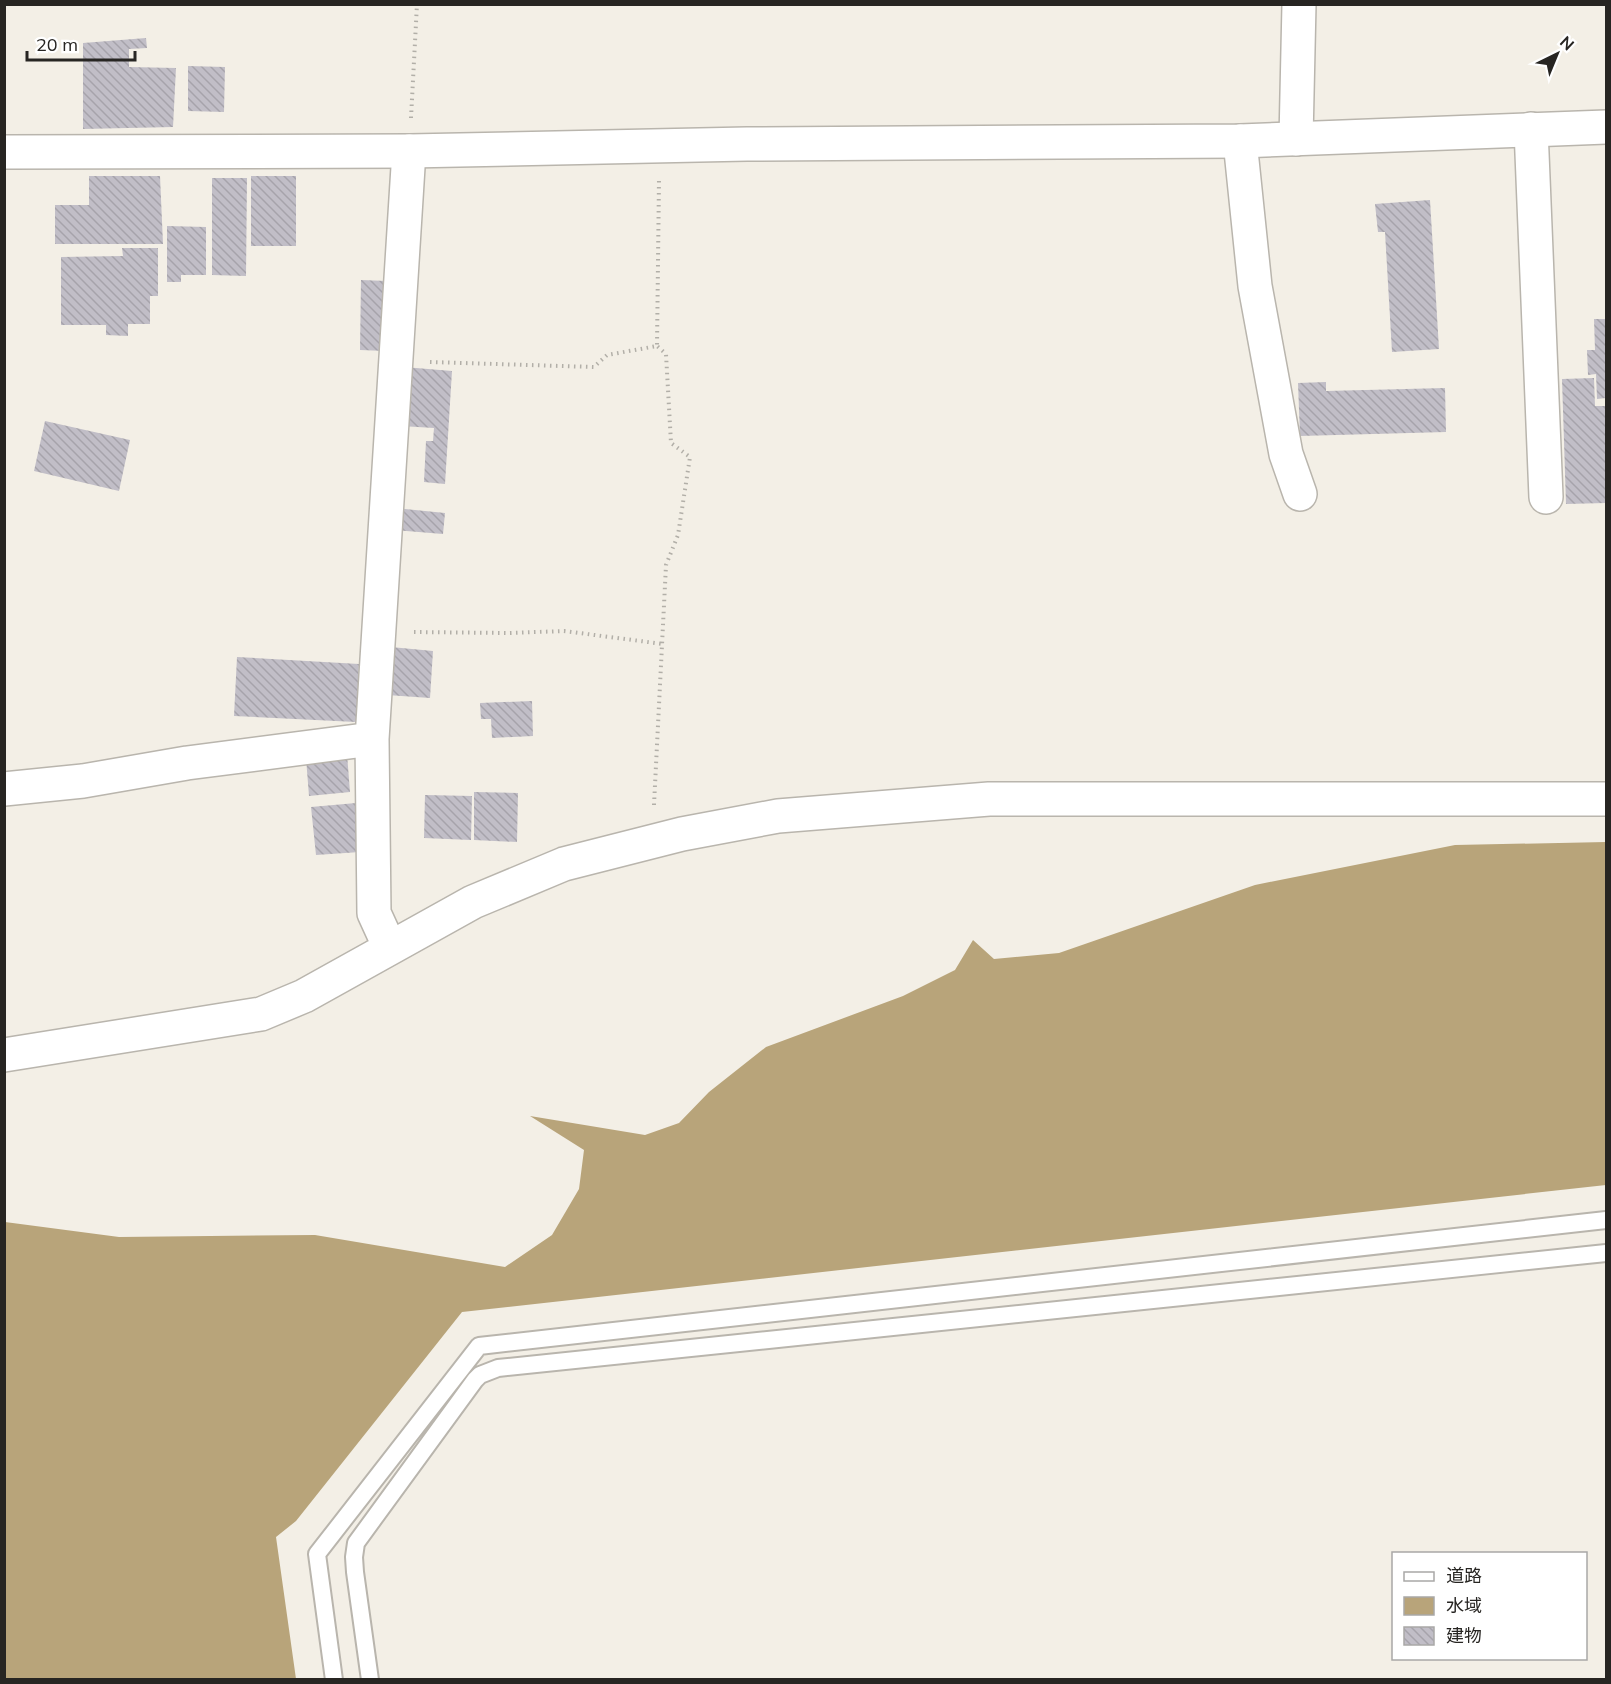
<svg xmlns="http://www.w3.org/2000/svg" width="1611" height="1684" font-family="Mulish,'Noto Sans JP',sans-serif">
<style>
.water{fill:#b8a47a}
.building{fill:url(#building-back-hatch)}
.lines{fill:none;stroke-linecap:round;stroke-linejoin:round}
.service-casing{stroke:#b9b5ad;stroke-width:20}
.minor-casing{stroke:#b9b5ad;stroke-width:36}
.tertiary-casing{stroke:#b9b5ad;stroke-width:36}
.path{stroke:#b2afa8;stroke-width:4;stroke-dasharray:1.5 4.5;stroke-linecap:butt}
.service{stroke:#fff;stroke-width:16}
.minor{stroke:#fff;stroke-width:33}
.tertiary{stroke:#fff;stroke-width:33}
</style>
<defs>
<pattern id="building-back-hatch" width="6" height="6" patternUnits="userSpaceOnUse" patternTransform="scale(1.5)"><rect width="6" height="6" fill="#c1bec7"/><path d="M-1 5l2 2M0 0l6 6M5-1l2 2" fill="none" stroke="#a6a3ab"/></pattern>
</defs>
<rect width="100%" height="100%" fill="#f3efe6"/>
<path class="water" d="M1606,842V1185L462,1312L296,1521L276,1537L296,1679H5V1222L119,1237L315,1235L505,1267L552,1235L579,1189L584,1150L530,1116L645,1135L679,1123L709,1092L766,1047L903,996L955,970L973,940L994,959L1059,953L1255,885L1455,845Z"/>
<path class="building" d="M146,38L147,48L129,49V67L176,68L173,127L83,129V43Z
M188,66L225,67L224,112L188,111Z
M89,176H160L163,244H55V205H89Z
M251,176H296V246H251Z
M212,178H247L246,276L212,275Z
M1430,200L1439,349L1392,352L1385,232H1378L1375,204Z
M167,226L206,227V275H181V282H167Z
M122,248H158V296H150V324H128V336L106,335V325H61V257L123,256Z
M361,280L387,281L386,351L360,350Z
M1594,319H1606V398L1597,399L1596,374L1588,375L1587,350H1595Z
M404,367L452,371L445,484L424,482L426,441H433L434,428L401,426Z
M1594,378L1595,406H1606V503L1566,504L1562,379Z
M1326,382V391L1445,388L1446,432L1300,436L1298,383Z
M45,421L130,440L119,491L34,471Z
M395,508L445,513L443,534L394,530Z
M391,647L433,651L430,698L387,695Z
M237,657L359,664L356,722L234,716Z
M532,701L533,736L492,738L491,719H481L480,703Z
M347,754L350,792L309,796L306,758Z
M474,792L518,793L517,842L474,840Z
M425,795L472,796L471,840L424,838Z
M356,803L360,852L316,855L311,807Z"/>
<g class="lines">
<defs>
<path id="service" d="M334,1680L317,1554L479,1346L1606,1220
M370,1680L355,1572L354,1557L356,1543L475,1380L480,1375L498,1368L1606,1253"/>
<path id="minor" d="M1531,129L1546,497
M1296,139L1299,4
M1240,141L1255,286L1286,454L1300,494
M372,739L374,913L390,948
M4,789L83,781L187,763L372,739L409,151
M4,1055L261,1014L304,996L473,902L564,864L682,834L778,816L989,799H1606"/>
<path id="tertiary" d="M4,152L409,151L747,144L1240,141L1606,127"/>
</defs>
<use href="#service" class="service-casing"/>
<use href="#minor" class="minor-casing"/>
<use href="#tertiary" class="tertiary-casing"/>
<path class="path" d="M411,118L417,4
M430,362L594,367L607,355L657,346L659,179
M414,632L509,633L564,631L663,644
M654,805L666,565L678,535L690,457L671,443L666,354L657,346"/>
<use href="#service" class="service"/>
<use href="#minor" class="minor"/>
<use href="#tertiary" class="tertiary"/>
</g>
<rect width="1611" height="1684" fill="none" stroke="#272522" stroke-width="12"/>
<rect x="1392" y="1552" width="195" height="108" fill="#ffffff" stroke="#a9a8a7" stroke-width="1.5"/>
<rect x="1404" y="1572" width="30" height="9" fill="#ffffff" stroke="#a9a8a7" stroke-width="1.5"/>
<text x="1446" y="1582" font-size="18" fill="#272522">道路</text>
<rect x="1404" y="1597" width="30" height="18" fill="#b8a47a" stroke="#a9a8a7" stroke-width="1.5"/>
<text x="1446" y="1612" font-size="18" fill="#272522">水域</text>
<rect x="1404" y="1627" width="30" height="18" fill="url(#building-back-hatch)" stroke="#a9a8a7" stroke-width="1.5"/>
<text x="1446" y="1642" font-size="18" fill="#272522">建物</text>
<g transform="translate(1557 54) rotate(43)" stroke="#ffffff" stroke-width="4.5" paint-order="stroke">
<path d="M0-4.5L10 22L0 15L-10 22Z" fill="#272522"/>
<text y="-9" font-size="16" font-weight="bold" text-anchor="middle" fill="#272522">N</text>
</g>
<path d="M27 51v9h108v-9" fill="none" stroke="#272522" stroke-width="3"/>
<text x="36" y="51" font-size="18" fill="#272522" stroke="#ffffff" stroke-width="4.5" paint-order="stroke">20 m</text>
</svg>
